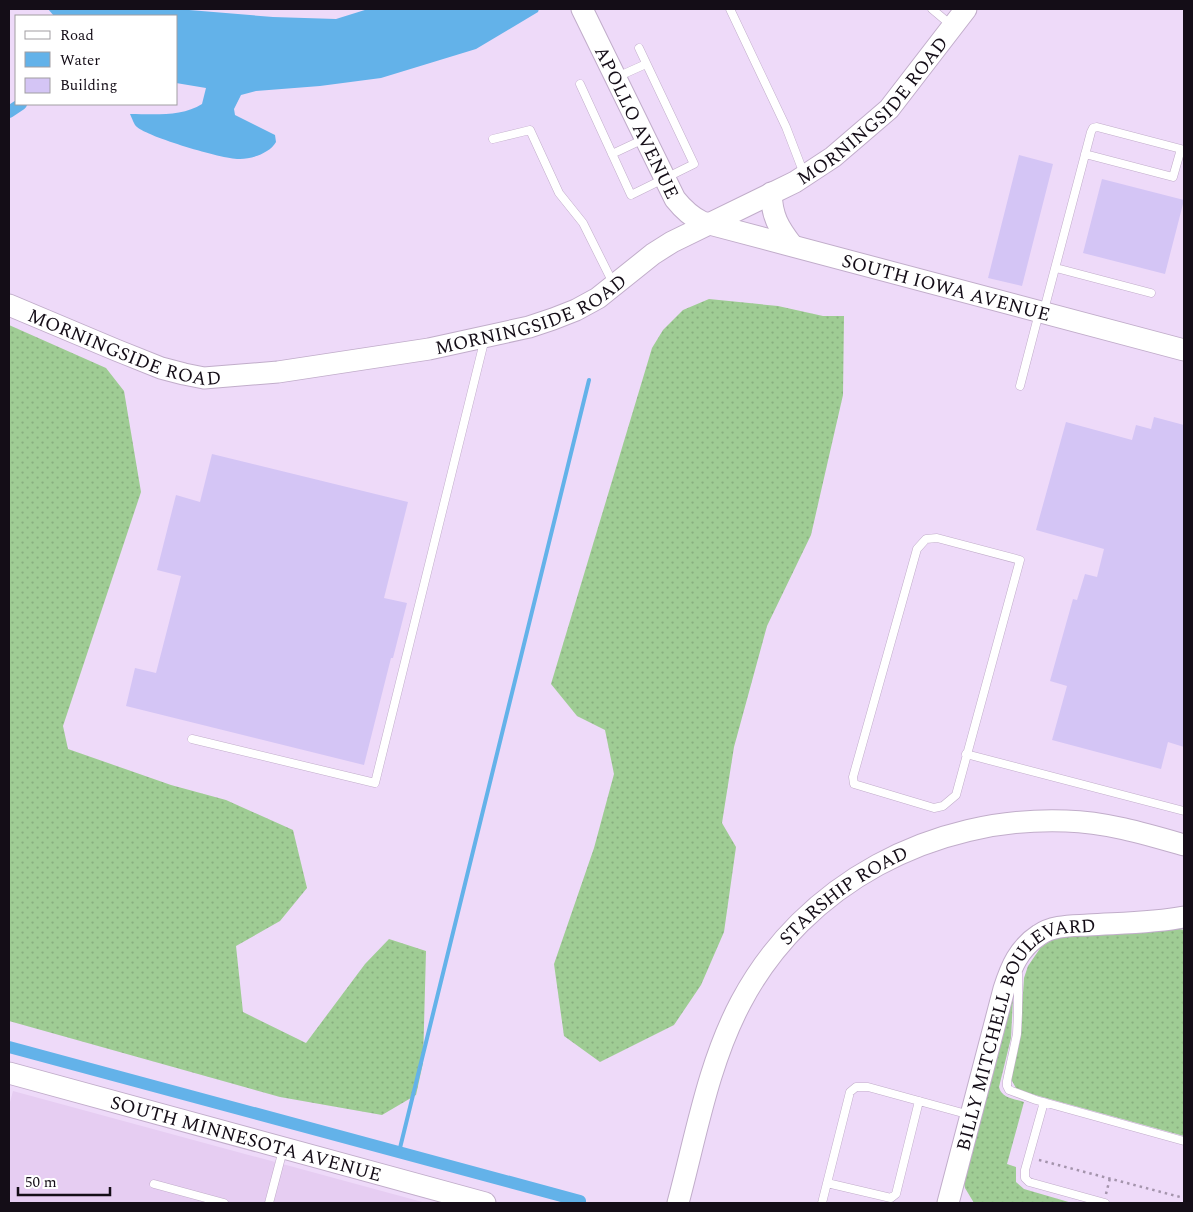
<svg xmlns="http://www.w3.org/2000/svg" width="1193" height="1212" font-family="Spectral,serif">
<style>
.built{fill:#e6cdf2}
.grass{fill:url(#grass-dots)}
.water{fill:#63b2e9}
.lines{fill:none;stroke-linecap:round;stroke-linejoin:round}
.stream{stroke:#63b2e9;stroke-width:4}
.canal{stroke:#63b2e9;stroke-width:12}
.building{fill:#d4c5f5}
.lane-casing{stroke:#c1adca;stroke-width:9}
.secondary-casing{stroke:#c1adca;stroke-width:23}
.path{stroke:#a494ac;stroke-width:2.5;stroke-dasharray:2.5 4;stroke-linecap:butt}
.lane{stroke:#fff;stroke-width:8}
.secondary{stroke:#fff;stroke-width:21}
.labels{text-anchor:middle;stroke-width:4.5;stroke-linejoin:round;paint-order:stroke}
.street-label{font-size:19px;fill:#140d17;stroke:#fff}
</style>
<defs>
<pattern id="grass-dots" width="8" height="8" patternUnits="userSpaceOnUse" patternTransform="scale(1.25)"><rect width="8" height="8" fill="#9fcc94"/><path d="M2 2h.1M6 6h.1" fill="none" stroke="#88ae7f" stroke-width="1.8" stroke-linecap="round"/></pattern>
</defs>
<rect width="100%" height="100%" fill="#eedaf9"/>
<path class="built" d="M13,1091L426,1203H9V1106Z"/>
<path class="grass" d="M709,299L778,306L823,316H844L843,395L811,535L767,626L734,747L722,823L736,847L724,932L701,985L674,1025L600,1062L564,1036L554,964L594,848L614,774L605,730L577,716L551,684L652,348L663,330L683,310Z
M9,325L106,368L124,391L141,492L63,726L68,749L171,785L226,800L293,830L307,888L280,921L236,946L243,1012L306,1043L365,964L389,939L426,951L423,1063L416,1095L382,1115L280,1097L9,1021Z
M1172,927L1184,930V1136L1017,1090L1011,1079L1020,1040L1024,978L1028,966L1041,947L1060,935Z
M1013,998L1011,1038L999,1087C1001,1098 1015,1099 1024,1102L1007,1164L1016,1167V1182L1024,1189L1072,1203H974L965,1188L963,1178Z"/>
<path class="water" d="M48,9H177L273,17L336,19L368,9H539L538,12L476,49L381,78L320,86L256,91L241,95L234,109L235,115L275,135L276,142C270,153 252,159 240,159C225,160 148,137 137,127C134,125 132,118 130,114C153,114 182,117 202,104L206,88L176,83V16H54Z"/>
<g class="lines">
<path class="stream" d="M399,1152L589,380"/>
<path class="canal" d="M9,112L21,104
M9,1047L580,1201"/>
</g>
<path class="building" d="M1019,155L1053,164L1022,286L988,278Z
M1102,179L1184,200L1165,274L1083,253Z
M1154,417L1184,425V747L1168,742L1161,769L1052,740L1067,686L1050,681L1073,599L1077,600L1085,574L1097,577L1104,549L1036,530L1066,422L1132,440L1136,425L1151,429Z
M212,454L408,502L384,598L407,603L393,658H391L364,765L126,706L135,668L156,673L181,576L157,570L176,495L200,502Z"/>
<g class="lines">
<defs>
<path id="lane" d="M730,9L786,127L804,174
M932,9L951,25
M617,77L646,64
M580,84L631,195L694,164L639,48
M493,139L530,130L559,193L583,223L613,283
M612,154L644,139
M1056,268L1151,293
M1044,310L1091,132L1093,128L1097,127L1181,149L1173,177L1085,154
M1020,386L1039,313
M937,538L1020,560L956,795L943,806L934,808L854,784L853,777L917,549L926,539Z
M192,739L375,783L485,338
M966,754L1184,811
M1018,974V1013L1017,1034L1007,1081V1086L1009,1090L1036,1100L1184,1141
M1044,1102L1025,1170V1178L1029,1182L1105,1203
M827,1183L891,1198L896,1194L919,1101
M154,1184L224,1203
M269,1203L283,1150
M822,1203L850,1092L856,1087H868L970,1115"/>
<g id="secondary">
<path id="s1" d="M582,9L675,199C683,209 690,216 702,222L1184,350"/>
<path d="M771,193C772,216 778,227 792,245"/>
<path id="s2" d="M9,305L116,350L161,368L184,374L204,378L278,372L429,349L529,327L553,319L576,310L598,298L653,254L672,242L795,182L833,157L889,109L966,9"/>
<path id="s3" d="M9,1073L485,1203"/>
<path id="s4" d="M678,1203C696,1136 708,1064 741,1002C804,883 934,816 1066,821C1106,822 1146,834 1184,845"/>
<path id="s5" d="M948,1203L1004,989C1011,967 1019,948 1039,935C1053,925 1072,926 1088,925C1120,923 1153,923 1184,917"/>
</g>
</defs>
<use href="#lane" class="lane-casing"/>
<use href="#secondary" class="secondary-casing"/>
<path class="path" d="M1039,1160L1184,1198
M1106,1194L1110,1178"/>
<use href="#lane" class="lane"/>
<use href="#secondary" class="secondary"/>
</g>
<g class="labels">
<g class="street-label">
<text dy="7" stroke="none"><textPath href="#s2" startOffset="949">MORNINGSIDE ROAD</textPath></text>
<text dy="7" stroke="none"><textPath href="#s1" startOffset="126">APOLLO AVENUE</textPath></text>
<text dy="7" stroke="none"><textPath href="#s1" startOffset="500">SOUTH IOWA AVENUE</textPath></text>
<text dy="7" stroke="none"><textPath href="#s2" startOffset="544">MORNINGSIDE ROAD</textPath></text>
<text dy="7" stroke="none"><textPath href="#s2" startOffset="124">MORNINGSIDE ROAD</textPath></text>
<text dy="7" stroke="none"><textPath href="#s4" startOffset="362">STARSHIP ROAD</textPath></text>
<text dy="7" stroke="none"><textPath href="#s5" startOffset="200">BILLY MITCHELL BOULEVARD</textPath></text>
<text dy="7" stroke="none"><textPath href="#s3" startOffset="246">SOUTH MINNESOTA AVENUE</textPath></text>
</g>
</g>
<rect width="1193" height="1212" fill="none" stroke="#140d17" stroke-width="20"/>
<rect x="15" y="15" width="162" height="90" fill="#ffffff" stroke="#a19ea2"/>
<rect x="25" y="31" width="25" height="8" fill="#ffffff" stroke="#a19ea2"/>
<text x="60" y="40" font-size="15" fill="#140d17">Road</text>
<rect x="25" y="52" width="25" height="15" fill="#63b2e9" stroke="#a19ea2"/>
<text x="60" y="65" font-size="15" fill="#140d17">Water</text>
<rect x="25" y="78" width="25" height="15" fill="#d4c5f5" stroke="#a19ea2"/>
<text x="60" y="90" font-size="15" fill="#140d17">Building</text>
<path d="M18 1187v8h92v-8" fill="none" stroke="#140d17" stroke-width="2.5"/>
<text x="25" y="1187" font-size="15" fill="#140d17" stroke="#ffffff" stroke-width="4" paint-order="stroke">50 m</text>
</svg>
